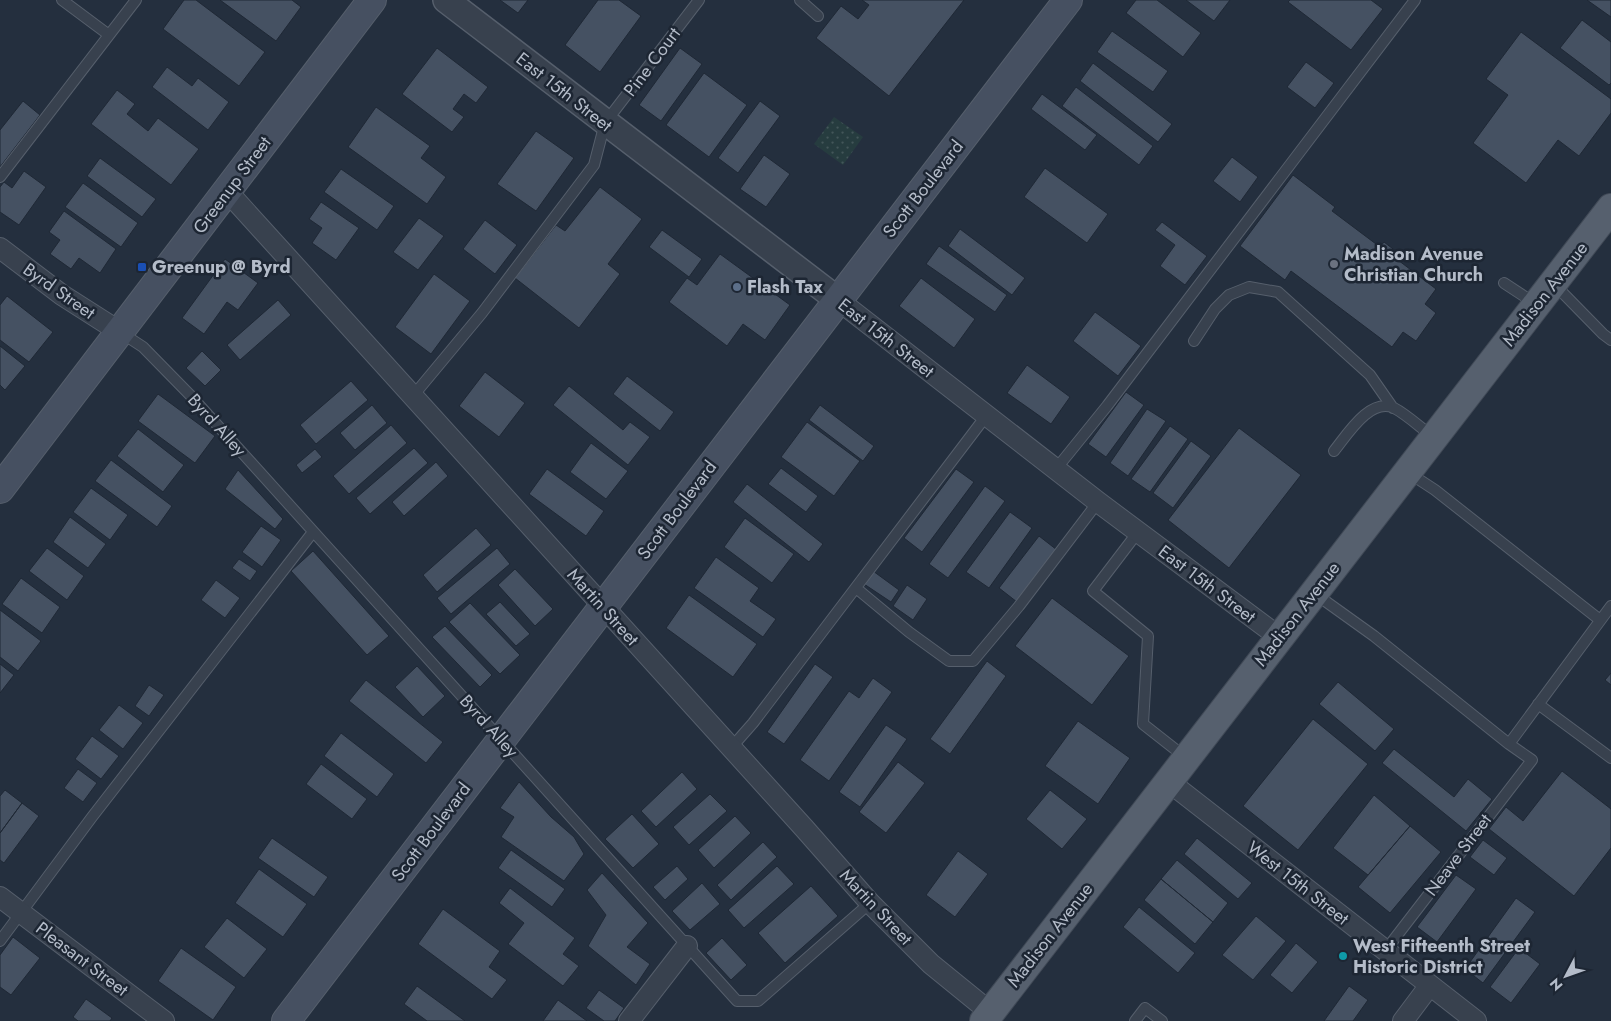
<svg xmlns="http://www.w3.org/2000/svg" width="1611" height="1021" font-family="Jost,sans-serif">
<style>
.park{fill:url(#park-dots)}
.building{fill:#455162;stroke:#1f2835}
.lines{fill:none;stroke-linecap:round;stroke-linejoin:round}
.service-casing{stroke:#565f6c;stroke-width:12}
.minor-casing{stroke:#565f6c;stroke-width:22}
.tertiary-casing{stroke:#565f6c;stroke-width:28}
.secondary-casing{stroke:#565f6c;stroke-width:30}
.primary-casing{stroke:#414a57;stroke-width:30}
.service{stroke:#38414e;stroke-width:10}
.minor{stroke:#38414e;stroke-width:20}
.tertiary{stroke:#38414e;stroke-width:25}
.secondary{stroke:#465061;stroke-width:28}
.primary{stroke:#56606e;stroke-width:28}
.worship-dot{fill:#6b7280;stroke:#1d2633;stroke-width:2}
.transit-dot{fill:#1a4fb4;stroke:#1d2633;stroke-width:2}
.service-dot{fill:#5c6f8a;stroke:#1d2633;stroke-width:2}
.culture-dot{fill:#0f9aa8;stroke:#1d2633;stroke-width:2}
.labels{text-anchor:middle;stroke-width:5;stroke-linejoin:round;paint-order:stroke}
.street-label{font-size:18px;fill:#b4bcc9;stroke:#1d2633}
.poi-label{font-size:18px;font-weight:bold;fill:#b4bcc9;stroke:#1d2633;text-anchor:start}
</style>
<defs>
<pattern id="park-dots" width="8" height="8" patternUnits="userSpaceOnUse" patternTransform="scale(1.25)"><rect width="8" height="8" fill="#263c3f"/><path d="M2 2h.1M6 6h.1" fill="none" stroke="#435659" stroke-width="1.8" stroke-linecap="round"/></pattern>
</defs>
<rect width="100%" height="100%" fill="#242f3e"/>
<path class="park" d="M834,117L863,137L843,165L814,144Z"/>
<path class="building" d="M184,0H196L265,52L239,86L163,29Z
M220,0H292L301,7L276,41Z
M500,0H528L518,13Z
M598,0H619L641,16L600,72L565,45Z
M862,0H964L889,96L816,38L841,6L858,19L869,5Z
M1136,0H1157L1201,33L1183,57L1126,13Z
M1186,0H1230L1214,21Z
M1290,0H1371L1383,9L1351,50L1288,2Z
M1587,0H1611V17Z
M1582,20L1611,42V83L1609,85L1560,48Z
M1112,31L1168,71L1153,92L1097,52Z
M1521,32L1611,99V113L1579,156L1558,140L1526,183L1473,143L1508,95L1486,79Z
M437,48L488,87L476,103L464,94L453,109L464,117L452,132L402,94Z
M680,48L702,64L661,121L639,105Z
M1306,62L1334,83L1315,108L1287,87Z
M1093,63L1172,124L1158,142L1080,81Z
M167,67L192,86L198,78L229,102L208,130L152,87Z
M704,73L747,105L709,157L666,125Z
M1076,87L1153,146L1139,165L1062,106Z
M117,90L135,104L127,114L148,131L158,118L199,149L171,185L91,124Z
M1042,94L1097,135L1085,150L1031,109Z
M23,101L40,115L0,167V130Z
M760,101L780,116L738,173L718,158Z
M376,107L430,146L421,158L446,177L427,204L348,147Z
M536,131L574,158L536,211L497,184Z
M764,155L790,174L766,207L740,189Z
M1232,157L1258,177L1240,202L1213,181Z
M100,158L156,199L142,217L87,176Z
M1045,168L1108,214L1087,243L1024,197Z
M341,169L394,206L377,230L324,192Z
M24,171L46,187L19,225L0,212V187L4,182L12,188Z
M1293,175L1335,207L1332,211L1380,247L1384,242L1397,252L1394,257L1436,289L1425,304L1436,313L1416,341L1403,332L1392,347L1291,271L1285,280L1240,246Z
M83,183L138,223L121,247L65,207Z
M600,187L642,219L608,264L620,274L579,328L515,278L556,225L565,231Z
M321,202L359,228L336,260L312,243L322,228L309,219Z
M64,211L116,249L100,273L79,258L71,269L50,254L60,240L49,232Z
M419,218L444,236L418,270L393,252Z
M485,220L517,245L495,274L463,249Z
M1162,222L1207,256L1185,285L1160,266L1175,245L1155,230Z
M960,229L1025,278L1012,295L948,246Z
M662,230L702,259L689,277L649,247Z
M939,246L1007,295L995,312L926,264Z
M720,254L790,305L765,340L743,324L727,346L669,302L687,278L697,285Z
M225,259L258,283L238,310L227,302L204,334L182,318Z
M434,274L470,301L431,354L395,327Z
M921,278L975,319L954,348L899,306Z
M7,296L53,332L29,362L0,340V305Z
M278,300L291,315L240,360L227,345Z
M1095,312L1141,346L1118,376L1073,341Z
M0,346L25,366L5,390L0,385Z
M202,351L221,370L205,386L186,368Z
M1027,365L1070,397L1051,424L1007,393Z
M485,372L525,403L499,437L459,406Z
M627,376L674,412L660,431L613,394Z
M351,381L368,400L316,444L300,425Z
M569,386L623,430L630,422L650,437L628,465L553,405Z
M1126,392L1144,405L1106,457L1088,444Z
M158,394L215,436L195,463L138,421Z
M372,405L387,423L355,450L340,433Z
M820,405L874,446L863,461L809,420Z
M1147,409L1166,421L1128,476L1110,463Z
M807,422L860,461L834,496L781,457Z
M391,425L407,443L349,494L333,476Z
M1170,426L1188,439L1150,492L1131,479Z
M1239,428L1301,475L1229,568L1168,520Z
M138,429L184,465L163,492L117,456Z
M1191,441L1211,456L1173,508L1153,493Z
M591,443L628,471L606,499L570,472Z
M414,448L428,463L370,514L356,498Z
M315,449L322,457L302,473L296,465Z
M111,460L172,506L157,527L95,481Z
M436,462L448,476L404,516L392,502Z
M781,468L818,496L806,512L768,484Z
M547,469L604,511L586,536L529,494Z
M956,469L974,482L922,552L904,538Z
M238,470L283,519L275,529L225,489Z
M747,484L823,544L809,562L733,502Z
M985,486L1005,501L948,578L929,564Z
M91,488L128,515L110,540L73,512Z
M1010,512L1032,528L989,588L966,572Z
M70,517L106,544L88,568L53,542Z
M745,518L794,554L772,583L724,547Z
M261,526L281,540L262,567L242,552Z
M476,528L491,545L437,592L423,575Z
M1039,536L1057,550L1017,602L999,588Z
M47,548L84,576L67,600L29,571Z
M497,548L510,564L451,614L437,598Z
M313,551L389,636L367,655L291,571Z
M716,557L759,588L750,601L776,619L763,637L694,588Z
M239,559L257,571L250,581L232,568Z
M515,569L553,609L535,626L498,585Z
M873,571L899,590L891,602L864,584Z
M21,578L60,607L42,633L2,604Z
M216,580L240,598L225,618L201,600Z
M907,585L927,599L913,620L893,606Z
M689,595L757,644L733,677L666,628Z
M1052,598L1129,656L1092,705L1015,646Z
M500,602L530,634L516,646L486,614Z
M470,603L520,655L500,674L449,622Z
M0,610L41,641L18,671L0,657Z
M445,626L492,675L480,687L432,637Z
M987,661L1006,676L950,754L930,739Z
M0,664L14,675L0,693Z
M815,664L833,677L784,744L767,732Z
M417,666L445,696L423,717L395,687Z
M1611,673V685L1605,680Z
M873,678L892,692L829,781L800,760L849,691L859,698Z
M366,680L443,742L426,763L349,701Z
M1338,682L1394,729L1375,751L1319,704Z
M149,685L164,695L149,716L135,706Z
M119,705L143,723L123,749L99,730Z
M1313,719L1368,764L1298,850L1243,806Z
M1078,721L1130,758L1098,804L1045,766Z
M886,725L907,739L860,807L839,792Z
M341,733L394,774L377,797L324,756Z
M92,736L119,756L101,779L75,759Z
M1394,749L1454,797L1468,779L1492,799L1466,831L1382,763Z
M898,762L925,783L886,833L859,812Z
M321,764L367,799L352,819L306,784Z
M78,769L97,783L83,802L64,788Z
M1562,771L1611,809V848L1574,896L1489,829L1506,807L1523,821Z
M682,772L697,789L656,827L641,811Z
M519,782L551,817L574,837L584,854L564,881L501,837L514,817L500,808Z
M5,790L22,803L0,833V796Z
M1050,790L1087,819L1062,849L1026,819Z
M710,794L727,811L689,845L673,827Z
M1374,795L1410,826L1368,875L1333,848Z
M22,803L39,816L4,863L0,860V833Z
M632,814L659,844L633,868L605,839Z
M735,816L751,833L714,868L698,850Z
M1410,826L1441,852L1390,913L1358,887Z
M272,838L328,877L314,897L258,858Z
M1197,838L1252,883L1238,899L1184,854Z
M1483,840L1507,858L1494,875L1470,857Z
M763,842L777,857L731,900L717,885Z
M511,850L565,889L552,907L498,868Z
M958,851L988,874L955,917L926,895Z
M1177,860L1228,903L1213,922L1161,879Z
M677,866L688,879L665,900L653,887Z
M777,866L794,884L744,928L728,910Z
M259,869L307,904L283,937L235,903Z
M602,873L648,923L627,947L650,964L636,985L588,946L606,915L587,890Z
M1456,875L1476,889L1437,942L1417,927Z
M1161,879L1213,922L1195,944L1144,900Z
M702,883L720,904L690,930L672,911Z
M811,886L838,916L785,963L758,933Z
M510,888L575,938L563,954L579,966L563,986L508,944L524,923L499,903Z
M1516,898L1535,912L1483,983L1465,969Z
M1139,907L1195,953L1178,973L1123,927Z
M443,909L500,951L489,967L507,980L492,999L418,944Z
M1256,916L1286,941L1253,980L1222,955Z
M227,918L267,949L244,978L204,947Z
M13,937L40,958L11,995L0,987V955Z
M722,938L747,965L731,980L706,953Z
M1296,943L1318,962L1292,993L1270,975Z
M181,948L236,987L213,1020L158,981Z
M1519,948L1540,964L1511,1003L1490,987Z
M417,986L465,1021H427L404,1004Z
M1349,986L1368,1000L1353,1021H1324Z
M599,990L624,1008L615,1021H604L586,1008Z
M86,999L112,1018L110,1021H78L73,1017Z
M558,1000L587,1021H543Z"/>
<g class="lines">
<defs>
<path id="service" d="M62,0L109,35
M800,0L818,16
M0,177L136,0
M1504,283L1536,304
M1555,285L1603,334L1611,340
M120,332L143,347L191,396L737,1001H758L870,903
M1194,341L1215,309L1229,295L1249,287L1278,292L1370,375L1393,408
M413,396L482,313L594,165L605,123L699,0
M1334,451C1347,435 1370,397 1394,408C1406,414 1421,428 1432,436
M1056,469L1107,406L1415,0
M1409,473L1435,490L1600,620
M1138,532L1093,591L1148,636L1143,724L1185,757
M856,588L909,632L949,661H973L1019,606L1098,502
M1314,593L1374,636L1509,744L1611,606
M1538,704L1611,758
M731,748L753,723L986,416
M0,941L92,817L313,532
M1385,951L1532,760L1509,744
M1135,1021L1145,1008L1162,1021"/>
<path id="minor" d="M227,191L804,828L870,903L931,964L990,1012
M0,248L62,295L120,332
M838,300L1098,502L1279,637
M1168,781L1476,1021
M0,897L164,1021
M629,1021L687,946
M1403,1021L1430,985"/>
<path id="tertiary" d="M446,0L838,300"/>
<path id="secondary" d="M0,489L372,0
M286,1021L1068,0"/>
<path id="primary" d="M984,1021L1611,208"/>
</defs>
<use href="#service" class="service-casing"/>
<use href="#minor" class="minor-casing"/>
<use href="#tertiary" class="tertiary-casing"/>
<use href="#secondary" class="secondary-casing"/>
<use href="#primary" class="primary-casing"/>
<use href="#service" class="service"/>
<use href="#minor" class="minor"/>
<use href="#tertiary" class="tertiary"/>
<use href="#secondary" class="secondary"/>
<use href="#primary" class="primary"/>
</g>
<circle class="worship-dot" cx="1334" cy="264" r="5"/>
<rect class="transit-dot" x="137" y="262" width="10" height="10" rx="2.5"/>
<circle class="service-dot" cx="737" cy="287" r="5"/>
<circle class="culture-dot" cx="1343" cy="956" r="5"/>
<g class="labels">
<g class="street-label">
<text transform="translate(652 62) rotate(-53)" y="6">Pine Court</text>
<text transform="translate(564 92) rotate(38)" y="6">East 15th Street</text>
<text transform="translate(232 185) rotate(-53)" y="6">Greenup Street</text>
<text transform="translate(923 189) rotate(-52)" y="6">Scott Boulevard</text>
<text transform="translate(59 291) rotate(35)" y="6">Byrd Street</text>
<text transform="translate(1545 294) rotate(-52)" y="6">Madison Avenue</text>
<text transform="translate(886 338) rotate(38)" y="6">East 15th Street</text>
<text transform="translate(217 425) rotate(48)" y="6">Byrd Alley</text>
<text transform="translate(677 510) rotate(-53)" y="6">Scott Boulevard</text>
<text transform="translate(1207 584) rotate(37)" y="6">East 15th Street</text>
<text transform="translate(603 607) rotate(48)" y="6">Martin Street</text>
<text transform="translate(1297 614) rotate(-52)" y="6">Madison Avenue</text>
<text transform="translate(489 726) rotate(48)" y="6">Byrd Alley</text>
<text transform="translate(431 832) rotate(-53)" y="6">Scott Boulevard</text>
<text transform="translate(1458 855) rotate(-53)" y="6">Neave Street</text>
<text transform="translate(1298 883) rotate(38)" y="6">West 15th Street</text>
<text transform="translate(876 907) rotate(47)" y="6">Martin Street</text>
<text transform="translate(1050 935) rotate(-52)" y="6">Madison Avenue</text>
<text transform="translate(82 959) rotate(37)" y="6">Pleasant Street</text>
</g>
<g class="poi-label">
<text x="1344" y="260">Madison Avenue<tspan x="1344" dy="21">Christian Church</tspan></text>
<text x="152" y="273">Greenup @ Byrd</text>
<text x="747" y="293">Flash Tax</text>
<text x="1353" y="952">West Fifteenth Street<tspan x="1353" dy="21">Historic District</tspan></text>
</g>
</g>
<g transform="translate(1566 976) rotate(229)" stroke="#1d2633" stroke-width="4" paint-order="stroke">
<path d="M0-4L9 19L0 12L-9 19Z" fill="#b4bcc9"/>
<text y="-8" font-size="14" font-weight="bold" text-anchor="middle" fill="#b4bcc9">N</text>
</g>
</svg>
